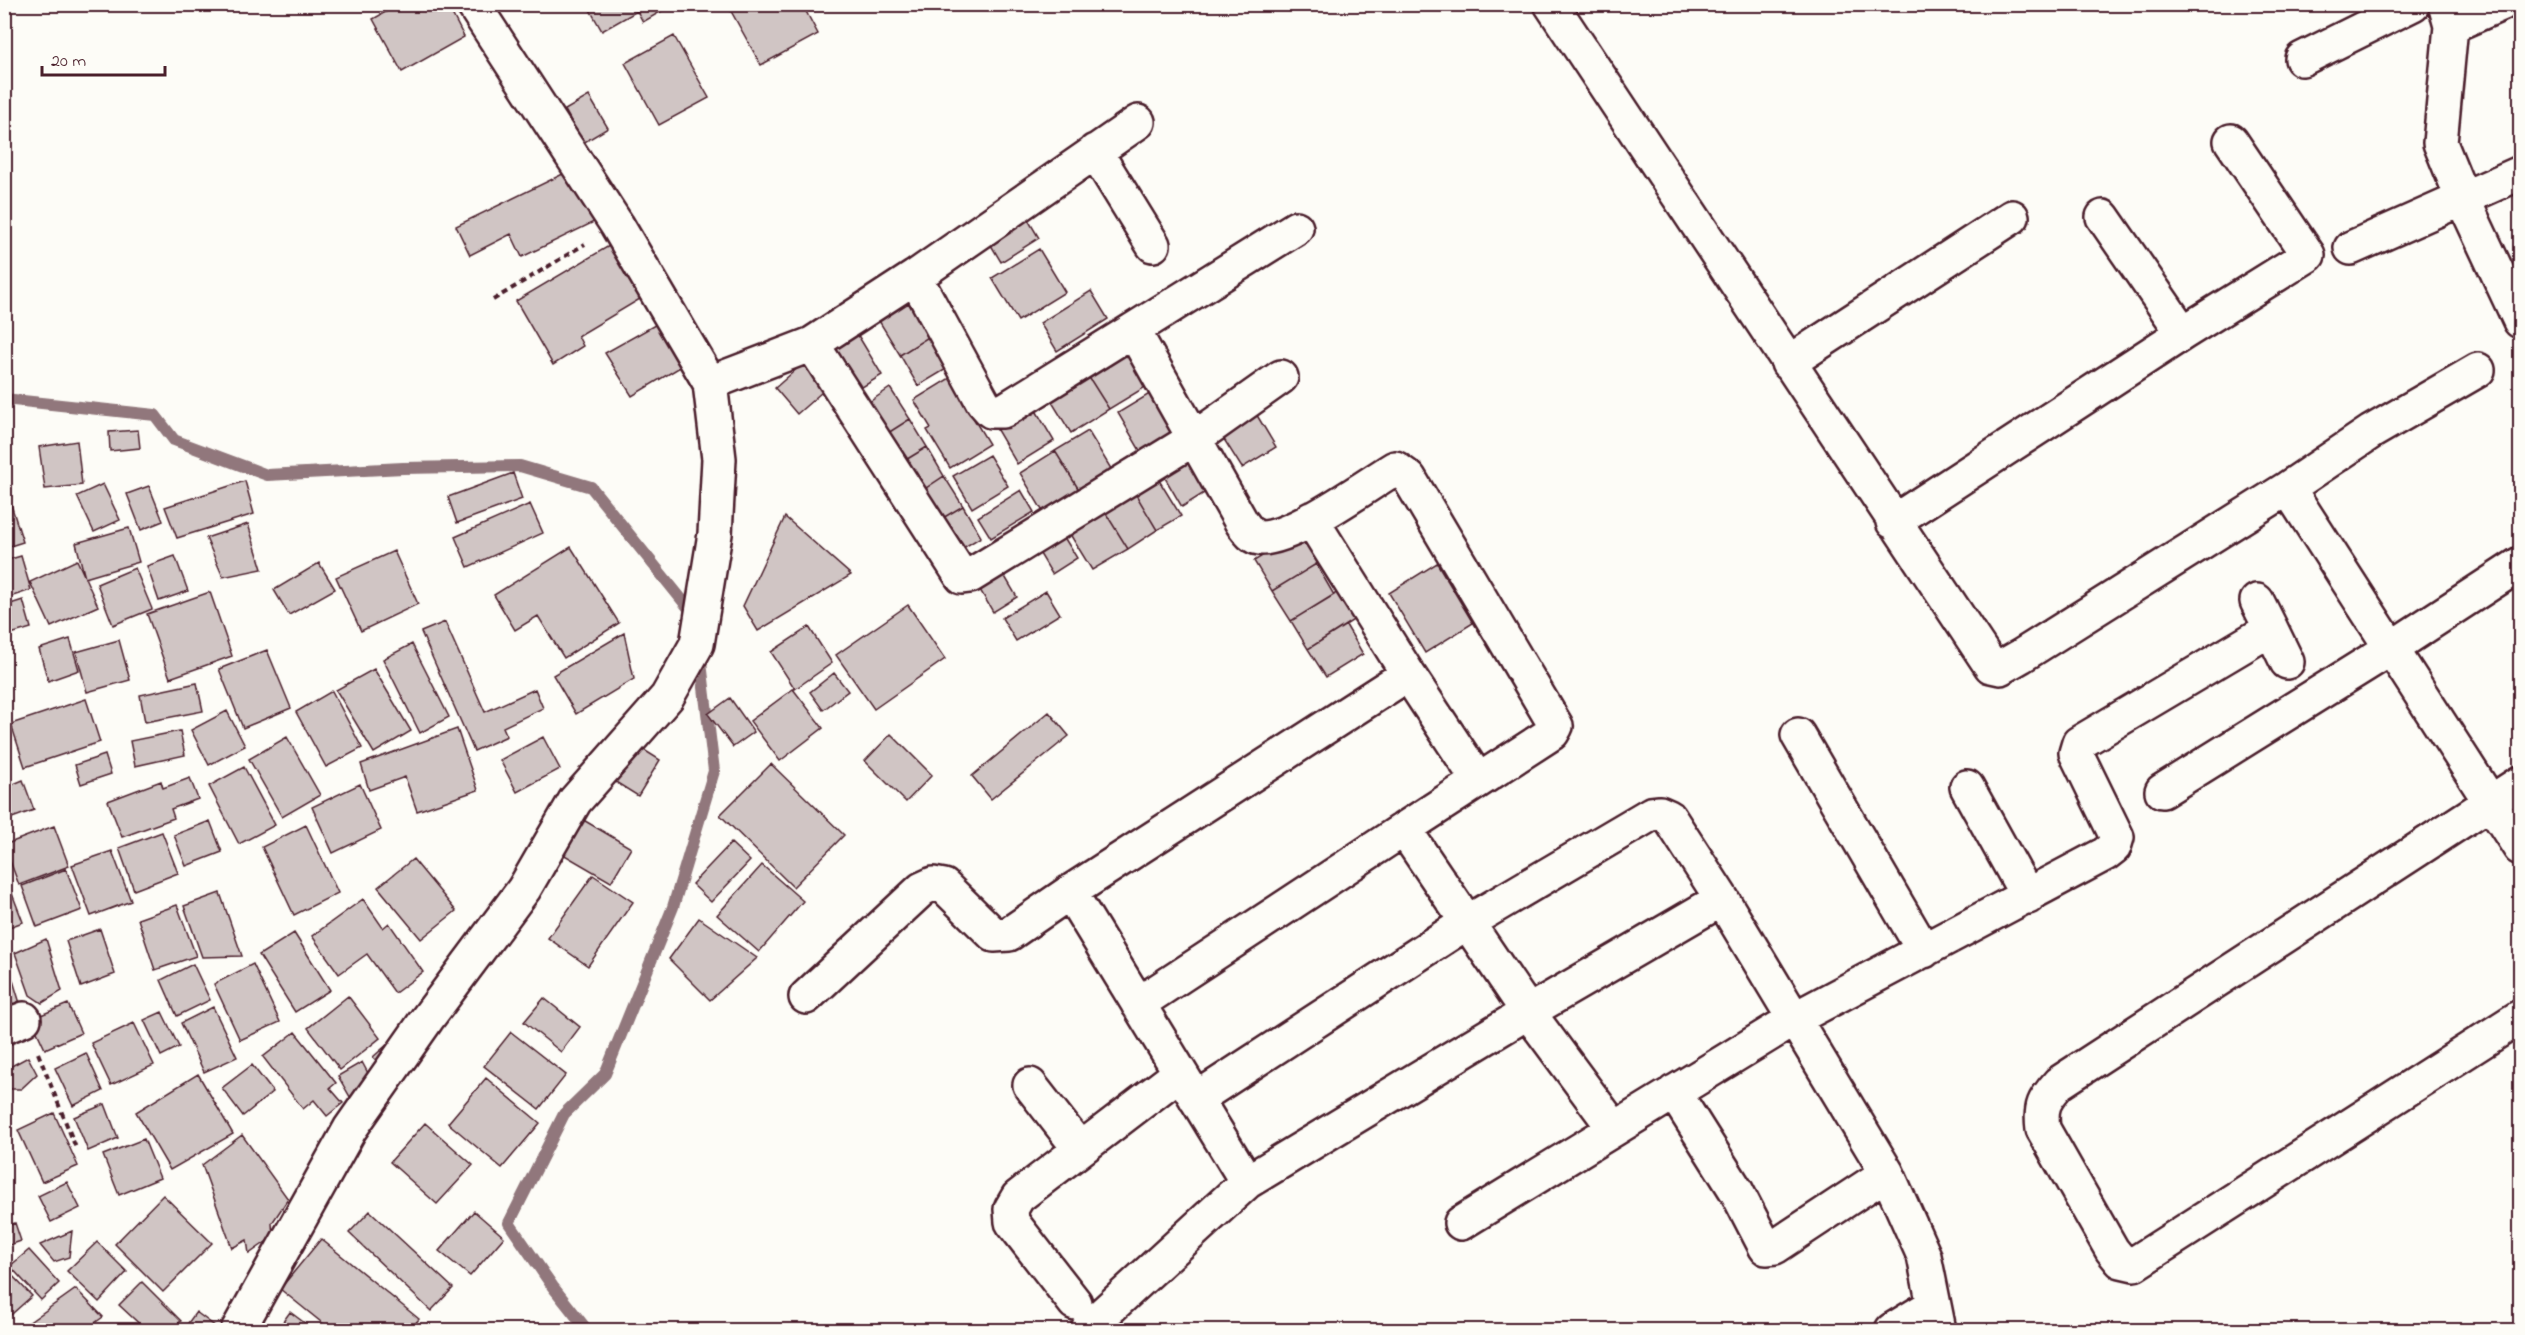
<svg xmlns="http://www.w3.org/2000/svg" width="2525" height="1335" font-family="'Indie Flower',sans-serif">
<style>
.lines{fill:none;stroke-linecap:round;stroke-linejoin:round}
.stream{stroke:#91777b;stroke-width:12}
.building{fill:#d0c5c4;stroke:#4a1f2b;stroke-width:1.5}
.minor-casing{stroke:#4a1f2b;stroke-width:38}
.path{stroke:#4a1f2b;stroke-width:4;stroke-dasharray:6 4.5;stroke-linecap:butt}
.minor{stroke:#fdfcf7;stroke-width:33}
</style>
<rect width="100%" height="100%" fill="#fdfcf7"/>
<filter id="ink" filterUnits="userSpaceOnUse"><feTurbulence type="fractalNoise" baseFrequency=".0167" numOctaves="2"/><feDisplacementMap in="SourceGraphic" scale="12" xChannelSelector="R" yChannelSelector="G"/><feConvolveMatrix kernelMatrix="1 2 1 2 8 2 1 2 1" color-interpolation-filters="sRGB"/></filter>
<g filter="url(#ink)">
<g class="lines">
<path class="stream" d="M4,399L155,415L174,440L267,475L403,468L520,466L591,487L695,616
M587,1330L553,1287L509,1223L564,1114L605,1074L673,907L714,771L700,654"/>
</g>
<path class="building" d="M400,4H447L464,37L402,72L373,19Z
M595,4H674L643,22L637,11L602,31L589,8Z
M727,4H802L818,34L761,65Z
M674,36L709,98L659,125L625,63Z
M589,96L608,128L583,143L565,110Z
M571,170L596,221L522,257L511,234L470,255L456,226Z
M1023,211L1039,238L1001,262L985,235Z
M614,243L645,296L578,336L583,346L553,365L516,301Z
M1039,249L1065,292L1018,321L992,278Z
M1091,291L1108,319L1057,351L1040,323Z
M914,292L938,331L900,355L876,316Z
M662,321L687,363L632,396L605,353Z
M856,332L882,375L849,395L823,353Z
M933,334L953,365L918,386L900,355Z
M1123,347L1147,386L1109,409L1085,371Z
M808,359L830,385L797,414L775,388Z
M1085,371L1109,409L1071,433L1047,394Z
M958,373L975,401L966,406L989,444L950,468L927,430L931,428L914,400Z
M890,388L910,419L877,440L859,409Z
M1151,393L1176,434L1142,454L1118,413Z
M1031,402L1054,441L1017,464L994,425Z
M1255,412L1276,447L1242,468L1220,433Z
M910,419L927,447L894,467L877,440Z
M138,430L140,448L110,451L109,432Z
M1088,431L1113,472L1081,493L1055,451Z
M77,441L82,485L45,489L39,447Z
M927,447L944,476L914,496L896,466Z
M1055,451L1084,498L1048,520L1020,473Z
M1188,454L1209,490L1182,507L1161,471Z
M989,455L1008,486L972,508L953,476Z
M513,473L522,499L457,523L448,497Z
M944,476L963,506L931,525L914,496Z
M1157,477L1181,516L1157,530L1135,493Z
M245,481L254,514L177,538L165,507Z
M4,483L23,542L4,548Z
M103,484L120,520L94,532L77,496Z
M149,486L163,521L141,530L127,494Z
M1021,490L1034,512L991,538L978,517Z
M1135,493L1157,530L1128,549L1105,512Z
M530,504L543,533L468,567L455,537Z
M963,506L981,537L950,556L931,525Z
M1105,512L1128,549L1092,570L1068,531Z
M785,517L851,575L758,631L743,606Z
M248,524L262,569L223,577L206,538Z
M129,528L139,562L85,578L76,543Z
M1300,533L1318,563L1272,591L1254,561Z
M1062,534L1077,558L1052,574L1037,549Z
M571,547L619,623L564,658L538,616L515,630L494,595Z
M394,551L418,604L361,631L336,577Z
M21,556L31,590L4,599V561Z
M175,556L188,591L159,601L147,566Z
M77,560L98,606L51,627L30,582Z
M319,563L335,589L289,615L274,590Z
M997,563L1017,597L993,612L973,578Z
M1437,563L1473,623L1425,653L1389,593Z
M1316,564L1334,595L1291,621L1272,591Z
M135,568L152,609L113,625L97,584Z
M1046,591L1060,614L1016,641L1002,618Z
M210,592L232,656L170,678L147,614Z
M1338,592L1355,619L1308,649L1291,621Z
M23,600L31,628L4,636V606Z
M908,605L945,659L874,709L836,655Z
M445,622L485,712L535,689L543,708L503,727L507,736L474,751L421,632Z
M1346,625L1363,654L1326,677L1308,649Z
M809,627L832,663L795,689L771,652Z
M624,633L634,679L576,714L553,675Z
M70,639L79,670L48,681L39,649Z
M119,640L130,680L87,692L76,652Z
M412,644L449,717L420,733L383,659Z
M267,650L291,708L243,728L219,669Z
M374,669L411,731L374,753L336,690Z
M834,673L848,691L823,710L810,692Z
M197,683L203,711L145,722L140,695Z
M793,689L823,728L780,761L750,721Z
M332,691L362,748L326,767L296,712Z
M730,698L754,732L733,747L708,714Z
M86,699L100,742L25,767L11,724Z
M227,711L245,746L209,765L191,730Z
M1049,712L1069,736L991,799L972,776Z
M457,729L478,790L417,811L405,777L369,790L361,764Z
M180,731L185,755L135,766L130,741Z
M891,734L932,775L906,802L865,761Z
M287,737L320,795L282,817L249,759Z
M543,737L560,769L517,792L500,760Z
M636,745L660,760L638,796L614,781Z
M105,755L111,774L81,784L75,765Z
M771,764L844,835L793,887L720,815Z
M244,767L275,825L239,844L209,786Z
M190,778L198,799L171,809L174,818L122,837L108,801L161,781L163,788Z
M23,780L34,810L4,821V788Z
M360,784L381,830L333,853L312,807Z
M575,815L631,848L611,882L556,850Z
M210,821L222,852L186,866L174,835Z
M306,825L338,893L294,915L262,847Z
M54,826L69,866L19,885L4,845Z
M162,832L178,873L134,890L119,848Z
M731,843L750,861L711,902L692,884Z
M112,851L131,901L91,916L72,865Z
M413,859L456,911L421,939L378,887Z
M762,865L803,901L759,952L717,915Z
M66,869L82,910L37,927L22,886Z
M593,875L633,902L588,966L548,938Z
M11,891L23,922L4,929V894Z
M220,893L242,956L202,957L184,906Z
M363,899L383,928L389,923L423,972L395,993L367,954L339,974L312,936Z
M177,905L196,956L155,970L138,919Z
M699,918L757,958L710,1000L669,959Z
M100,929L115,974L81,987L66,941Z
M294,933L330,990L295,1012L259,955Z
M46,939L62,991L42,1003L30,995L15,953Z
M8,964L22,1010L4,1016V965Z
M193,964L210,1000L177,1016L161,980Z
M253,964L280,1022L240,1040L214,984Z
M348,996L380,1038L340,1070L308,1028Z
M544,998L580,1027L561,1052L524,1022Z
M68,1004L81,1033L45,1049L31,1019Z
M213,1007L237,1057L204,1072L181,1023Z
M162,1012L179,1047L161,1056L144,1020Z
M134,1023L154,1065L111,1085L91,1043Z
M295,1032L336,1083L330,1088L343,1103L327,1116L314,1100L303,1109L263,1057Z
M511,1032L566,1075L539,1109L484,1066Z
M390,1042L400,1054L384,1069L373,1057Z
M86,1053L103,1091L73,1106L55,1068Z
M28,1057L37,1074L21,1089H4V1070Z
M362,1062L376,1088L353,1102L338,1076Z
M252,1065L273,1092L243,1116L222,1088Z
M198,1074L233,1134L170,1170L136,1112Z
M486,1078L540,1123L502,1168L448,1123Z
M105,1104L118,1138L88,1151L74,1117Z
M54,1113L78,1166L42,1182L18,1130Z
M425,1123L473,1165L437,1204L390,1162Z
M242,1135L288,1199L272,1223L273,1237L249,1254L247,1240L232,1248L202,1165Z
M144,1139L160,1178L119,1195L103,1155Z
M67,1182L80,1208L51,1222L38,1196Z
M163,1195L212,1243L163,1292L115,1244Z
M370,1211L453,1288L431,1311L349,1233Z
M474,1211L504,1237L470,1276L439,1251Z
M15,1223L21,1241L4,1247V1227Z
M72,1231L69,1257L54,1262L40,1245Z
M321,1239L419,1319L410,1330H331L280,1289Z
M97,1242L127,1272L99,1302L67,1271Z
M29,1250L59,1283L41,1300L10,1266Z
M4,1267L32,1296L4,1321Z
M142,1282L181,1321L171,1330H146L119,1305Z
M76,1289L103,1317L85,1330H29L24,1326Z
M196,1312L220,1330H183Z
M290,1312L314,1330H277Z"/>
<g class="lines">
<defs>
<path id="minor" d="M1551,4L1991,666L2000,668L2021,656L2288,488L2371,432L2478,370
M2445,4L2451,26L2440,143L2462,197L2520,321
M2451,26L2501,4
M2302,59L2413,4
M1095,151L1153,245
M2103,217L2183,333
M2351,248L2520,173
M915,277L1138,122
M1133,330L1296,228
M812,344L962,577L970,576L1195,438L1281,377
M1788,363L2012,217
M710,383L812,344L915,277L983,402L991,411H1003L1133,330L1242,523C1247,529 1251,537 1259,538C1292,540 1365,486 1395,468L1409,478L1556,726L1552,733L1404,829L1528,1012L1614,1128
M2288,488L2520,848
M1893,522L2183,333L2308,255L2231,141
M2271,629L2287,662
M1408,674L1478,780
M1798,735L1924,951
M2520,783L2059,1083C2044,1100 2040,1106 2043,1129L2112,1250L2121,1261L2134,1264L2520,1017
M1967,787L2028,897
M2162,791L2390,649L2520,564
M1070,892L1247,1182L1089,1327
M806,997L922,889L933,884L944,886L994,935L1009,934L1070,892L1408,674L1311,519
M1138,1004L1404,829
M4,1027L24,1019
M1030,1085L1080,1149
M1674,1092L1737,1192L1766,1248L1775,1247L1887,1173
M1196,1099L1466,923L1651,814L1660,813L1669,817L1722,899L1887,1173L1924,1256L1939,1330
M1247,1182L1528,1012L1722,899
M1461,1223L1794,1019L2105,854L2114,847L2117,837L2076,753L2079,743L2271,629L2257,601
M1075,1303L1012,1222L1011,1209L1018,1197L1180,1073
M238,1330L350,1129L427,1019L524,889L575,801L667,697L697,644L715,534L719,459L710,383L617,225L473,4
M1892,1330L1933,1305"/>
</defs>
<use href="#minor" class="minor-casing"/>
<path class="path" d="M493,300L585,244
M38,1053L76,1148"/>
<use href="#minor" class="minor"/>
</g>
</g>
<rect width="2525" height="1335" fill="none" stroke="#fdfcf7" stroke-width="24"/>
<rect x="12" y="12" width="2501" height="1311" fill="none" stroke="#4a1f2b" stroke-width="2" filter="url(#ink)"/>
<path d="M42 66v9h123v-9" fill="none" stroke="#4a1f2b" stroke-width="3"/>
<text x="51" y="66" font-size="18" fill="#4a1f2b" stroke="#fdfcf7" stroke-width="4.5" paint-order="stroke">20 m</text>
</svg>
